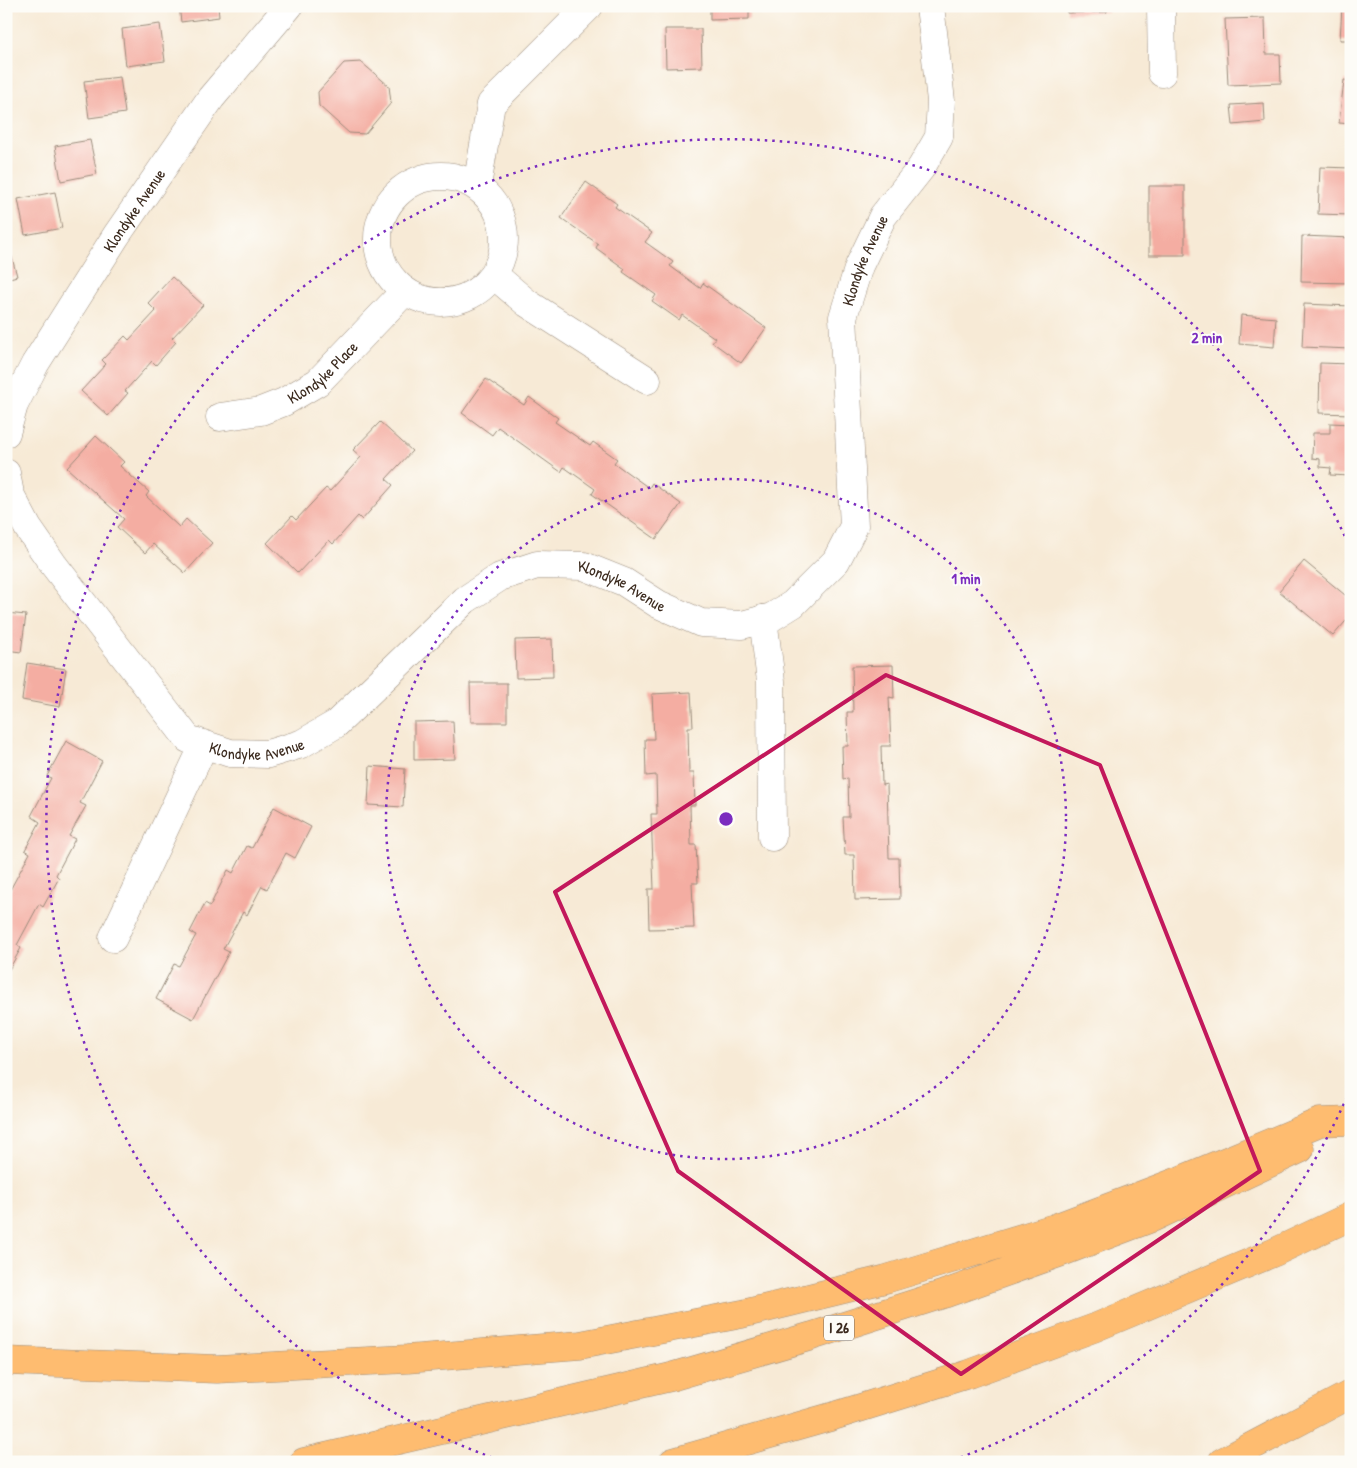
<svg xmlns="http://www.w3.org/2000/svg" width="1357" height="1468" font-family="'Patrick Hand',sans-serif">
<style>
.building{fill:#f4ada2}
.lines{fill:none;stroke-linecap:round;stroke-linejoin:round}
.minor-casing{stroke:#998a7a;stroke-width:29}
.major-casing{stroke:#998a7a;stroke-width:29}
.highway-casing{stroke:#998a7a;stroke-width:29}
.minor{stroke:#fff;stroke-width:28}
.major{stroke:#febc70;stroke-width:28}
.highway{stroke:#febc70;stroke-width:28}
.marked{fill:none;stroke:#c2185b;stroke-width:4;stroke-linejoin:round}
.ring{fill:none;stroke:#7b2cbf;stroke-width:2.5;stroke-dasharray:2.5 5}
.labels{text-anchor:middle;stroke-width:4;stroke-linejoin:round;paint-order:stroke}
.shield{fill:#fdfcf7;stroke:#75695f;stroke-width:1}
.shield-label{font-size:15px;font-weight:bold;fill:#3b2a1e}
.street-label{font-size:16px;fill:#3b2a1e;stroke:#fdfcf7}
.centre{fill:#7b2cbf;stroke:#fdfcf7;stroke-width:2.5}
.ring-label{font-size:15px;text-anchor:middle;font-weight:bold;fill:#7b2cbf;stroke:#fdfcf7;stroke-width:4;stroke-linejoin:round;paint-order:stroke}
</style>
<rect width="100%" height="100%" fill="#fdfcf7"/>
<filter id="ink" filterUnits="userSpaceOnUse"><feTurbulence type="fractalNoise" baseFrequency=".02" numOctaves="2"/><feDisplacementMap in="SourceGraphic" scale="10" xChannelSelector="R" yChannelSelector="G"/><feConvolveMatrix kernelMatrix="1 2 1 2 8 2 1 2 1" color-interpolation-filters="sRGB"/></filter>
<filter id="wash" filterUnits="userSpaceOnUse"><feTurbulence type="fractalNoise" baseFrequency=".0096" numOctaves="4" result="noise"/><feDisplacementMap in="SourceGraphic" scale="20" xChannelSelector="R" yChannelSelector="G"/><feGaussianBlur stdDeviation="1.12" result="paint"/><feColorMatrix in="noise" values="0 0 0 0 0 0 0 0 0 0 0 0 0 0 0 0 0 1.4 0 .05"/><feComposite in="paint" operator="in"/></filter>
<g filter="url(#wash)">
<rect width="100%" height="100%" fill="#f7ead6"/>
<g id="blocks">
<path class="building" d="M179,6H218L219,17L181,22Z
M710,6H749V19L710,20Z
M1067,6H1107V12L1067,13Z
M1342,6H1351V40H1340Z
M1265,18L1266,54H1280L1281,83L1228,85L1225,19Z
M160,24L165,61L126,66L122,29Z
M665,29H701L702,67L666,68Z
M361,62L389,86L391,103L365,134L349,133L319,106L318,92L344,63Z
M120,77L125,113L89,118L84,81Z
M1344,80L1351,81V124L1339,123Z
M1264,103L1265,122L1233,125L1231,105Z
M90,140L97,174L61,181L55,146Z
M1320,167L1351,168V215L1318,214Z
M586,182L617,204L615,207L652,233L645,242L673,262L670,266L700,288L703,283L766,328L741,363L712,342L715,338L682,315L679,320L652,301L656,295L623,272L625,269L596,248L598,244L561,218Z
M1149,186H1185V255H1149Z
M55,192L62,228L25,235L18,199Z
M6,236L17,276L6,279Z
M1302,236L1351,238V283L1301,282Z
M172,277L203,305L172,338L176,342L156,365L152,361L125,391L128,393L108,416L81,391L106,364L102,360L125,336L129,340L156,311L148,303Z
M1304,304L1351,306V349L1302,347Z
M1241,315L1276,318L1274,347L1239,344Z
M1320,363L1351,364V414L1319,413Z
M486,379L524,405L529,397L558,418L555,422L590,446L593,442L617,459L614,463L649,488L652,483L681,504L656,539L592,494L595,489L564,467L561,472L498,427L492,435L462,413Z
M380,422L412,451L386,479L393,485L362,520L358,516L333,544L329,540L298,573L267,543L292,516L296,520L326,488L330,491L361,457L353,450Z
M1330,423L1351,424V476L1330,475L1331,468L1320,467V459L1312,458L1313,433H1330Z
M96,436L124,462L120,466L149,492L146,496L179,527L186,519L212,543L185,573L153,544L145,553L117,527L124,519L67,468Z
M1304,561L1351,600V615L1333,636L1279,591Z
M6,613L26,615L21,652L6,650Z
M552,639L553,677L516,678L515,640Z
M27,663L66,669L60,707L22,700Z
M893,665L894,698L889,697L891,746H881L882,785L887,784L889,858H899L900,899L855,900L854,855H845L843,817H849L848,778L843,779L842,746H848L847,712H853L852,666Z
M470,683H507V722H471Z
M691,692L693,727H688L689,773H694L695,805H690L691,845H696L698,883H692L694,928L649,929L648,889H654L651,814H657L656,775L646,776L645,739H654L652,694Z
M453,721L455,759L414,760V722Z
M66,741L102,761L80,803L86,806L69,836L75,839L56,875L59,878L43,907L39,904L17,945L21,948L6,975V888L10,890L30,853L25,850L40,822L31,816L51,778L47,776Z
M370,766L405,769L403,807L368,805Z
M274,807L311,827L295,858L286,853L267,889L262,886L247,915L243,912L223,949L229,952L193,1019L156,999L174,964L179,966L196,935L190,932L205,903L210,906L228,870L233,873L247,846L252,848Z"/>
</g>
</g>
<g filter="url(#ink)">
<use href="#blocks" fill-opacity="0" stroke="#998a7a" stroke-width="1"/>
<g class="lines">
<defs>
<g id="minor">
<path d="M1161,6L1162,73"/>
<circle cx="441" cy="239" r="63"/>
<path d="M477,186L491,104L589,6"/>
<path d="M494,275L527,303L647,380"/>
<path id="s1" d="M220,417L261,411L284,402L318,382L405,291"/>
<path id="s2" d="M6,433L14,405L35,364L116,236L211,98L289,6"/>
<path id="s3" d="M6,473L10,494L28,528L53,564L188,739L230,753L268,754L301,744L336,724L465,600L500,577L537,565L584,566L624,582L658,604L701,623L742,625L772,617L793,604L836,561L854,526L843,317L859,266L883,216L921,168L939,137L941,101L930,6"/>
<path d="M763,619L771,681L772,837"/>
<path d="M113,938L204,745"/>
</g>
<path id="major" d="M1222,1462L1351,1394"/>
<path id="highway" d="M6,1361L217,1369L407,1359L580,1345L742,1314L886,1279L1054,1228L1181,1180L1320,1122L1351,1121
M304,1462L671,1377L812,1336L944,1294L1062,1252L1152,1218L1300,1149
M673,1462L834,1416L969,1374L1094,1328L1275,1252L1351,1216"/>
</defs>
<use href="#minor" class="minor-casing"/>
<use href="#major" class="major-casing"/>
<use href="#highway" class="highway-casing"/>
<use href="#minor" class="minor"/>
<use href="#major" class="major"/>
<use href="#highway" class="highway"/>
</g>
</g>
<path class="marked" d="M886,675L1100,765L1260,1171L961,1374L678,1171L555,892Z"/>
<g class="ring">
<circle cx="726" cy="819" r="340"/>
<path d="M1350 1090A680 680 0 0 1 953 1460M499 1460A680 680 0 1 1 1350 548"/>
</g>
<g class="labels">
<rect class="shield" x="824" y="1315.5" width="30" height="25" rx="4"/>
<g class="shield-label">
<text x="839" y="1333">I 26</text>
</g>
<g class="street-label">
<text dy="6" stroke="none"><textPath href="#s2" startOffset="258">Klondyke Avenue</textPath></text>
<text dy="6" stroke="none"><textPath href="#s3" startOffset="1386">Klondyke Avenue</textPath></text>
<text dy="6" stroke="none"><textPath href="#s1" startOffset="115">Klondyke Place</textPath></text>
<text dy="6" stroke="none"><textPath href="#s3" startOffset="831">Klondyke Avenue</textPath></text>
<text dy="6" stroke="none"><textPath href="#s3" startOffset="396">Klondyke Avenue</textPath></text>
</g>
</g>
<circle cx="726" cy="819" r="8" class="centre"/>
<g class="ring-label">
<text x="1207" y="343">2 min</text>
<text x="966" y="584">1 min</text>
</g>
<rect width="1357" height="1468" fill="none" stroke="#fdfcf7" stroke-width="25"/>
</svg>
